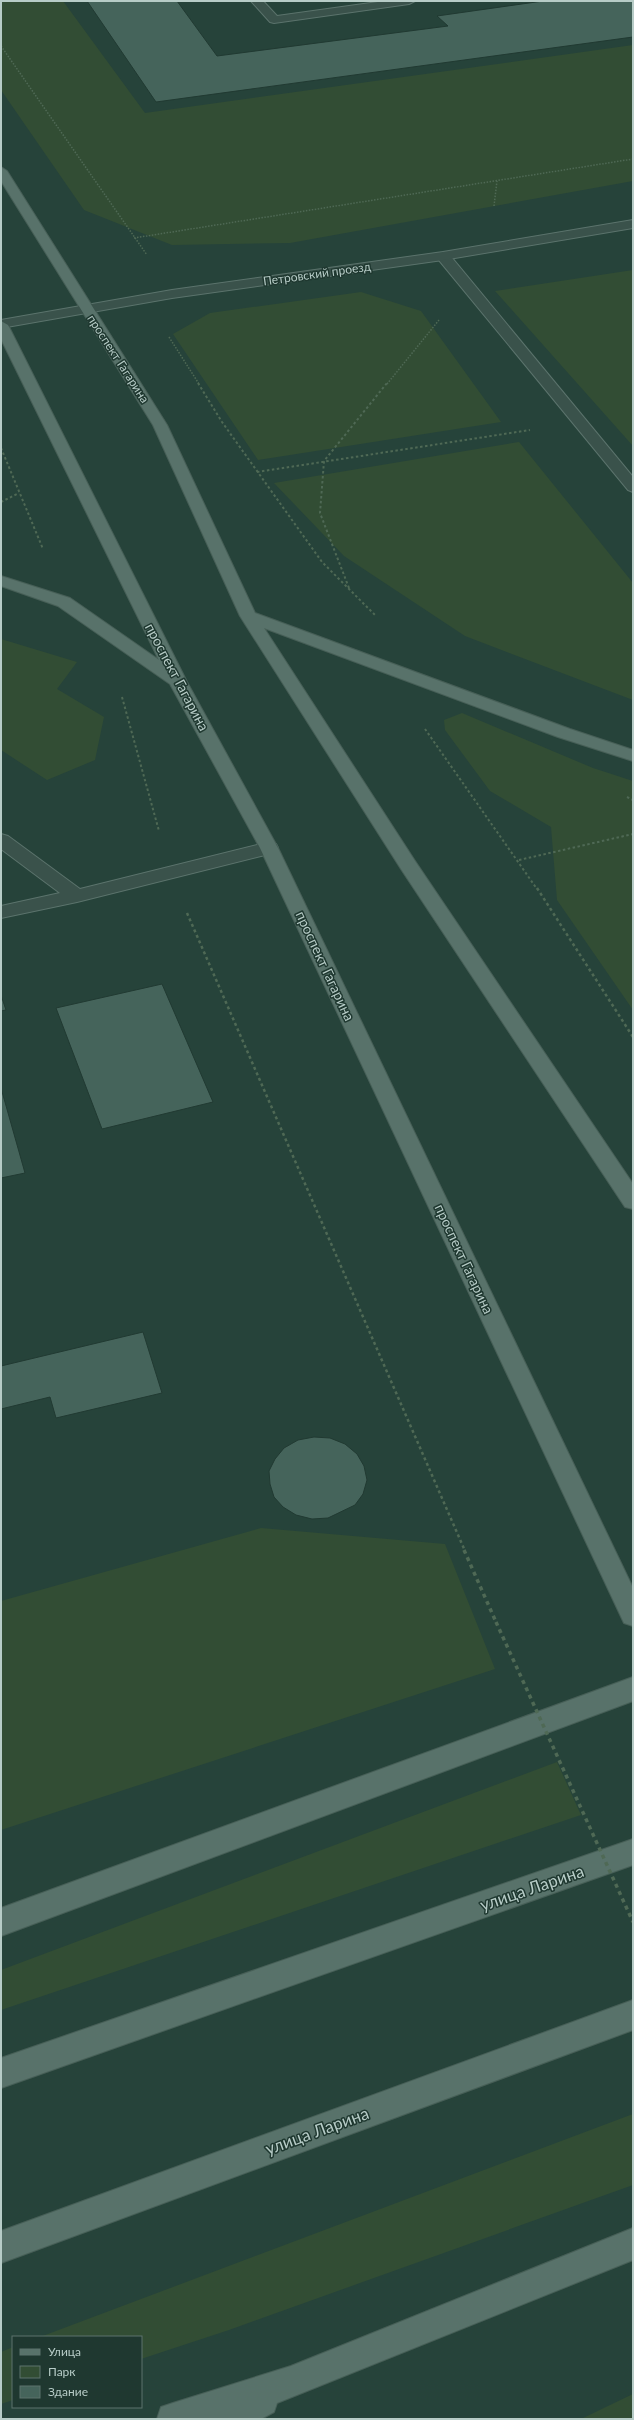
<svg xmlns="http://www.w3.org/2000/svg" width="634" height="2420" font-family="Lato,sans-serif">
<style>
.green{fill:#324d34}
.building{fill:#45645b;stroke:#213a32}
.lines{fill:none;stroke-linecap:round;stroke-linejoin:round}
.lane-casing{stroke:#5b736c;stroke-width:2}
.street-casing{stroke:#5b736c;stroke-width:2}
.primary-casing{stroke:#475f57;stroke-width:2}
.path-far3{stroke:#4f6955;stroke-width:1.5;stroke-dasharray:1.5 1.5;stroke-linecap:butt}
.path-far2{stroke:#4f6955;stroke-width:2;stroke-dasharray:2.5 2.5;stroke-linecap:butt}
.path-far1{stroke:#4f6955;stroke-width:2.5;stroke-dasharray:3 3;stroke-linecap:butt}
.path{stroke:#4f6955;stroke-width:3.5;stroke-dasharray:4 4;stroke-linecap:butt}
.lane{fill:#3a524b;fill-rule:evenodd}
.street{fill:#3a524b;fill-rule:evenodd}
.primary{fill:#58726a;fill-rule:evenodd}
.path-bridge{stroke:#4f6955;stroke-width:3.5;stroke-dasharray:4 4;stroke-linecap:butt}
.labels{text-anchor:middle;stroke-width:3;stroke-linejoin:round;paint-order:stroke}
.far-street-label{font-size:12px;fill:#b7ccc7;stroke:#1f3830}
.street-label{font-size:14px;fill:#b7ccc7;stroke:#1f3830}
.near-street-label{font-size:17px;fill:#b7ccc7;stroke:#1f3830}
</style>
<rect width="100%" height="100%" fill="#26433a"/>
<path class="green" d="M1,1H63L145,113L633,45V181L290,243L172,245L84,210L1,90Z
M633,270V446L495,291Z
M361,292L421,311L501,422L258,460L173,334L210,313Z
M519,442L633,583V700L465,636L344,556L274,483Z
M1,639L77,662L57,689L104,717L95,760L47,780L1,750Z
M462,713L593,768L633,781V1010L557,900L551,827L490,791L445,730L444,720Z
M261,1528L445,1544L495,1669L1,1830V1601Z
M557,1762L581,1815L1,2010V1970Z
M633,2114V2185L229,2330L141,2359V2337H40Z
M13,2347V2400L1,2404V2352Z
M633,2394V2419H581Z"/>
<path class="building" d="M87,1H177L217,56L448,26L437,16L543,1H633V37L156,102Z
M162,984L213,1102L102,1129L56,1008Z
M1,995L6,1010L1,1011Z
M1,1088L25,1173L1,1178Z
M143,1332L162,1393L56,1418L50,1397L1,1409V1366Z
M314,1437L330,1438L345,1444L357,1454L364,1466L367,1480L363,1494L355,1505L328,1518L312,1519L296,1515L283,1507L274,1497L270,1484L269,1471L275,1459L284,1448L298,1440Z"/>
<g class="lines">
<defs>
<path id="lane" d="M251,1H263L277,16L385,1H415L409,4L274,23L270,22Z
M443,252L448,253L633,477V492L628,490L438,259L436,256Z
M1,834L8,836L80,889L269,842L276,844L278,848L276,852L269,854L77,902L1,918V906L60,893L1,849Z"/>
<path id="street" d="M633,220V228L443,260L172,298L1,328V320L172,290L443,252Z"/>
<path id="primary" d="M1,167L7,171L167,425L255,613L570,729L633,750V761L558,737L264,628L415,861L633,1184V1209L625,1207L401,869L240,616L153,425L1,181Z
M1,321L8,325L187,682L278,848L633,1588V1626L624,1623L260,848L170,684L58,606L1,586V576L70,598L159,660L1,339Z
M633,1677V1701L1,1936V1908Z
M633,1839V1865L1,2088V2058Z
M633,2000V2030L1,2263V2231Z
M633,2228V2260L277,2403L274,2412L261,2419H157L161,2407L173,2403L291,2366Z"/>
</defs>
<use href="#lane" class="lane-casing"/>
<use href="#street" class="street-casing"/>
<use href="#primary" class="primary-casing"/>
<path class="path-far3" d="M1,46L147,255
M494,206L497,181
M134,238L633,159
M169,337L199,384
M387,384L439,320"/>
<path class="path-far2" d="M198,383L222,422L322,562L376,616
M1,448L43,549
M257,472L530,430
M1,502L19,493
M349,588L320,513L324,461L387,383
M122,697L159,831
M425,729L537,889
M627,797L633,800
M519,860L633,834"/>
<path class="path-far1" d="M537,888L633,1037
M187,913L465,1551"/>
<path class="path" d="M464,1550L496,1622"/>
<use href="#lane" class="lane"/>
<use href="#street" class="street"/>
<use href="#primary" class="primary"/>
<path class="path-bridge" d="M496,1622L633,1922"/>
</g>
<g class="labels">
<g class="far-street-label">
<text transform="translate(317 274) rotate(-8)" y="4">Петровский проезд</text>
<text transform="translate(118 359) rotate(57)" y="4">проспект Гагарина</text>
</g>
<g class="street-label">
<text transform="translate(177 677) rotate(62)" y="5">проспект Гагарина</text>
<text transform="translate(325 966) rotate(65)" y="5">проспект Гагарина</text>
<text transform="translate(464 1259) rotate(65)" y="5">проспект Гагарина</text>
</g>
<g class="near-street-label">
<text transform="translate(532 1888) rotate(-19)" y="6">улица Ларина</text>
<text transform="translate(317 2131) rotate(-20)" y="6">улица Ларина</text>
</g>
</g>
<rect width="634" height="2420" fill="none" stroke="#b7ccc7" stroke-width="4"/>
<rect x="12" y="2336" width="130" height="72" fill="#1f3830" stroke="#5c736c"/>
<rect x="20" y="2349" width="20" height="6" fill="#58726a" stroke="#5c736c"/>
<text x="48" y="2356" font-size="12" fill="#b7ccc7">Улица</text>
<rect x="20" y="2366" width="20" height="12" fill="#324d34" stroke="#5c736c"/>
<text x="48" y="2376" font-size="12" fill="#b7ccc7">Парк</text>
<rect x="20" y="2386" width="20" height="12" fill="#45645b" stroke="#5c736c"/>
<text x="48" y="2396" font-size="12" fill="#b7ccc7">Здание</text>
</svg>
